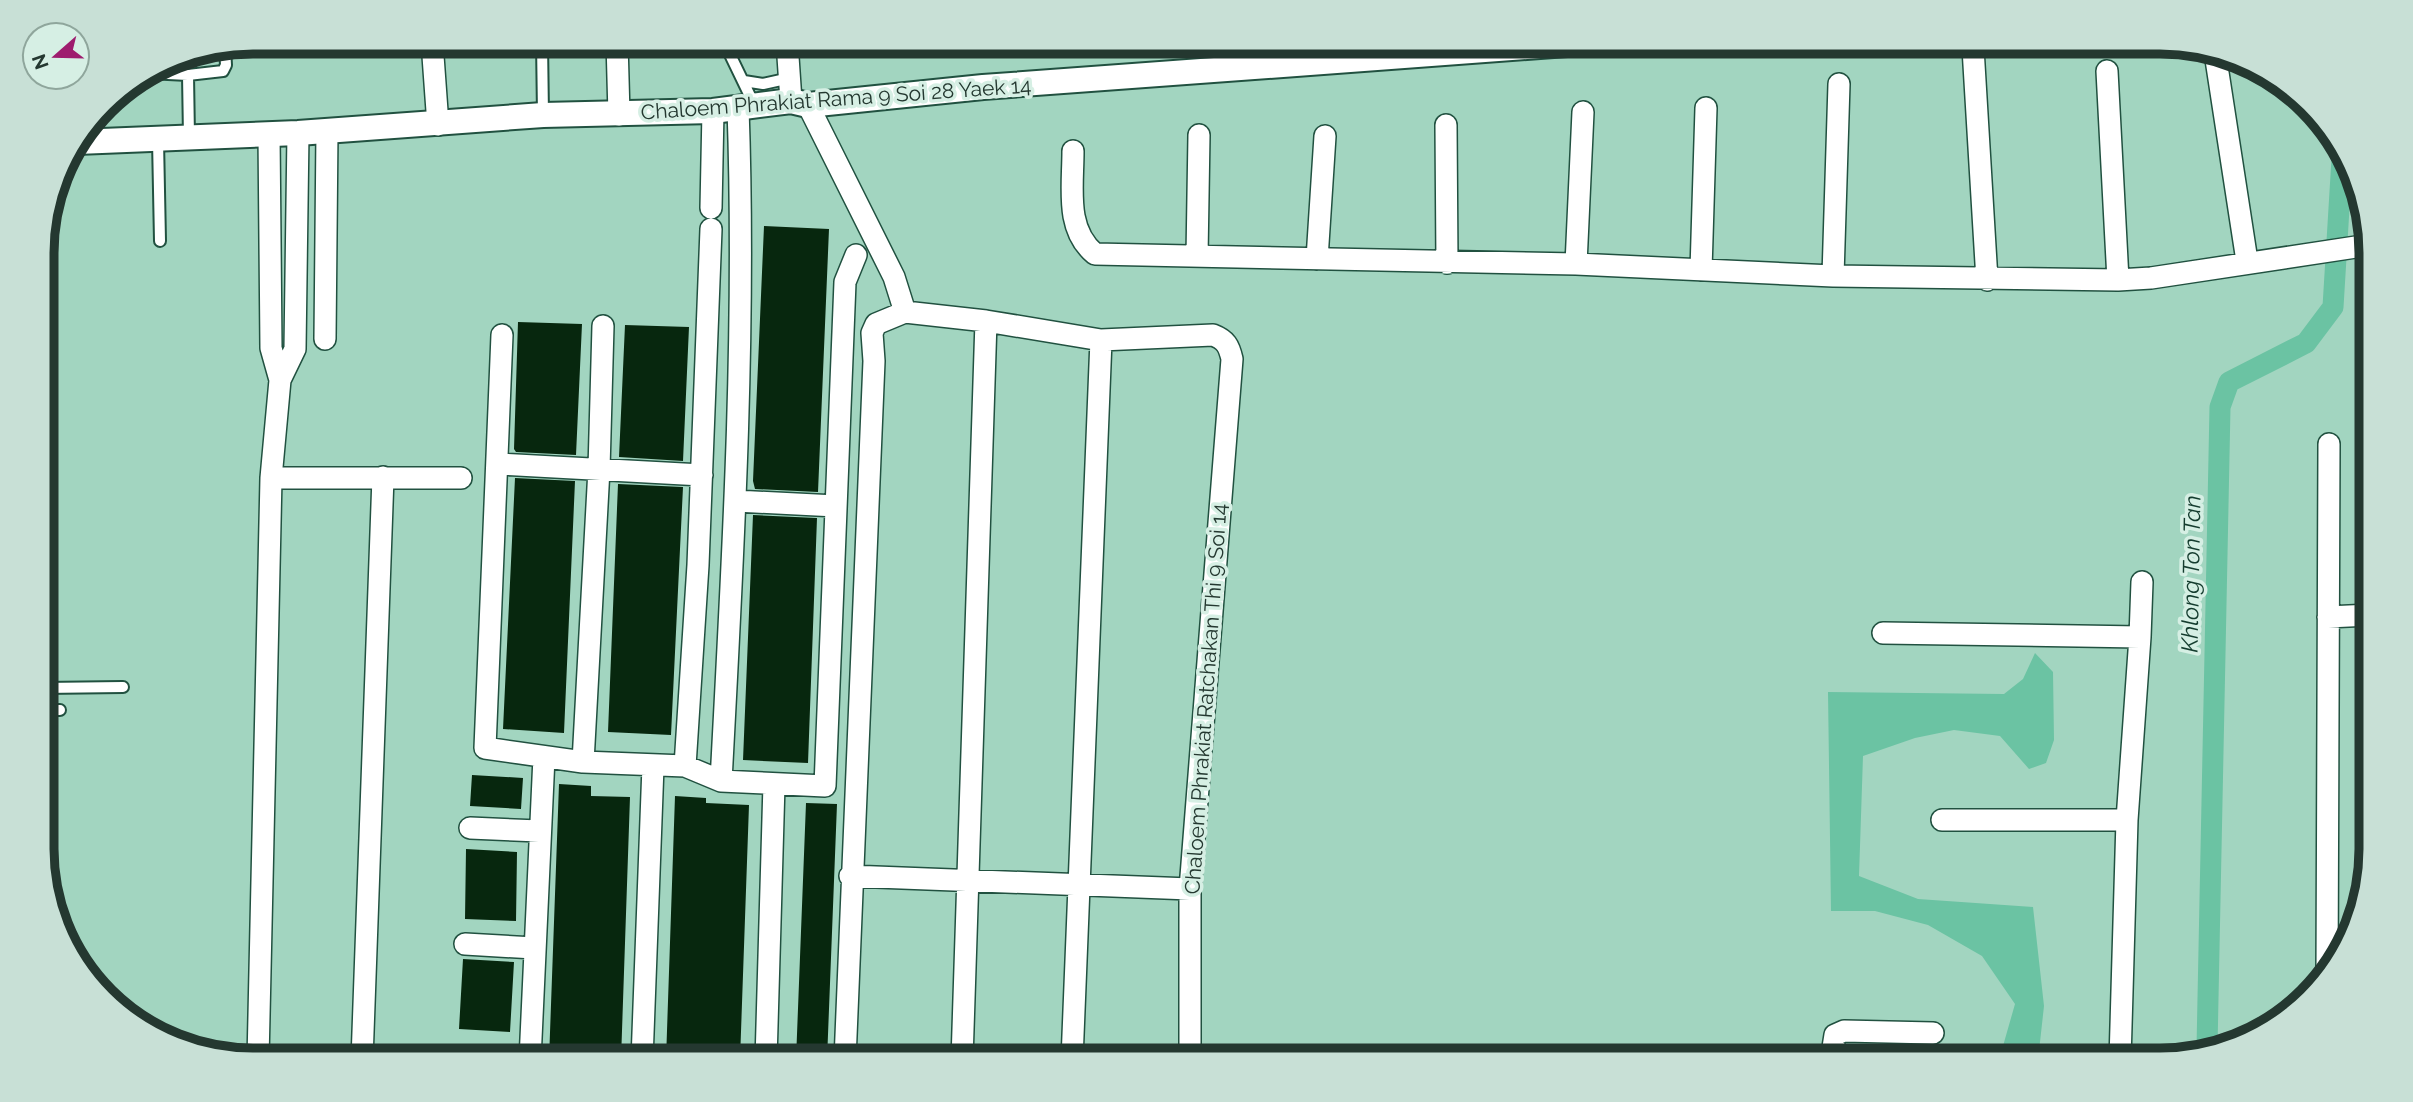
<svg xmlns="http://www.w3.org/2000/svg" width="2413" height="1102" font-family="Raleway,sans-serif">
<style>
.water{fill:#6bc3a3}
.lines{fill:none;stroke-linecap:round;stroke-linejoin:round}
.canal{stroke:#6bc3a3;stroke-width:21}
.building{fill:#07270e}
.service-casing{stroke:#215140;stroke-width:14}
.minor-casing{stroke:#215140;stroke-width:24}
.tertiary-casing{stroke:#215140;stroke-width:28}
.service{stroke:#fff;stroke-width:10}
.minor{stroke:#fff;stroke-width:21}
.tertiary{stroke:#fff;stroke-width:24}
.labels{text-anchor:middle;stroke-width:7;stroke-linejoin:round;paint-order:stroke}
.street-label{font-size:21px;fill:#243830;stroke:#d6efe4}
.water-label{font-size:23px;font-style:italic;fill:#143c2e;stroke:#d6efe4}
.rim{fill:none;stroke:#243830;stroke-width:9}
</style>
<rect width="100%" height="100%" fill="#a2d5c0"/>
<path class="water" d="M2035,653L2053,672L2054,740L2046,763L2029,769L2000,736L1954,730L1915,738L1863,756L1859,876L1918,899L2033,907L2044,1006L2038,1060H1999L2015,1004L1982,956L1928,925L1875,911H1831L1828,692L2004,694L2023,679Z"/>
<g class="lines">
<path class="canal" d="M2207,1048L2220,407L2229,382L2306,343L2333,307L2342,159"/>
</g>
<path class="building" d="M764,226L829,229L818,492L755,489L753,481Z
M518,322L582,324L576,455L516,452L514,449Z
M625,325L689,327L683,461L619,457Z
M515,478L575,481L564,733L503,729Z
M618,484L683,487L671,735L608,732Z
M753,515L817,518L808,763L743,760Z
M472,775L523,778L521,809L470,806Z
M559,784L591,786V796L630,797L621,1060H549Z
M675,796L706,798V803L749,805L740,1060H666Z
M806,803L837,804L827,1060H796Z
M466,849L517,852L516,921L465,919Z
M463,959L514,962L510,1032L459,1029Z"/>
<g class="lines">
<defs>
<path id="service" d="M542,42L543,115
M724,42L750,96L756,102
M148,73L188,75
M744,81L763,84L790,78
M97,116L99,141
M189,137L188,75L223,71L226,65L225,48
M158,140L160,241
M43,688L123,687
M44,710H60"/>
<path id="minor" d="M432,42L438,125
M617,42L619,115
M787,42L791,101
M1973,48L1987,280
M2215,53L2247,261
M2107,71L2118,280
M808,105L894,277L905,312
M1446,125L1447,263
M269,134L271,348L280,380
M1073,151C1073,188 1065,229 1095,254L1576,264L1833,276L2118,280L2151,278L2369,245
M711,208L713,111
M1197,256L1199,135
M1317,259L1325,136
M1576,264L1583,112
M1701,270L1706,108
M1833,276L1839,84
M502,335L485,748L583,762L685,766L721,781L825,786L845,282L856,255
M325,339L327,131
M499,464L702,475
M271,478H461
M736,501L836,506
M2328,617L2370,615
M1883,633L2140,637L2127,820L2120,1060
M2140,637L2142,582
M583,762L599,469L603,326
M685,766L698,565L711,229
M721,781C733,557 746,332 738,108
M1942,820H2127
M470,828L539,831
M850,876L1190,889
M465,944L534,948
M2327,978L2329,444
M461,1059L478,1060
M258,1060L271,478L280,380L295,349L298,133
M362,1060L383,477
M530,1060L544,757
M642,1060L653,766
M766,1060L774,784
M845,1060L874,361L872,333L876,324L905,312L986,321L1101,340L1213,335C1226,340 1229,346 1232,359L1190,889V1060
M962,1060L986,321
M1072,1060L1101,340
M1831,1060L1835,1035L1844,1031L1933,1033"/>
<path id="tertiary" d="M77,142L298,133L543,115L713,111L791,101L808,105L983,87L1594,42"/>
</defs>
<use href="#service" class="service-casing"/>
<use href="#minor" class="minor-casing"/>
<use href="#tertiary" class="tertiary-casing"/>
<use href="#service" class="service"/>
<use href="#minor" class="minor"/>
<use href="#tertiary" class="tertiary"/>
</g>
<g class="labels">
<g class="street-label">
<text transform="translate(836 99) rotate(-4)" y="7">Chaloem Phrakiat Rama 9 Soi 28 Yaek 14</text>
<text transform="translate(1206 699) rotate(-86)" y="7">Chaloem Phrakiat Ratchakan Thi 9 Soi 14</text>
</g>
<g class="water-label">
<text transform="translate(2191 574) rotate(-89)" y="8">Khlong Ton Tan</text>
</g>
</g>
<path d="M0 0H2413V1102H0ZM253 54H2160A199 199 0 0 1 2359 253V849A199 199 0 0 1 2160 1048H253A199 199 0 0 1 54 849V253A199 199 0 0 1 253 54Z" fill="#c8e0d6" fill-rule="evenodd"/>
<path class="rim" d="M253 54H2160A199 199 0 0 1 2359 253V849A199 199 0 0 1 2160 1048H253A199 199 0 0 1 54 849V253A199 199 0 0 1 253 54Z"/>
<g transform="translate(56 56) rotate(250)"><circle r="33" fill="#d6efe4" stroke="#8fa69c" stroke-width="2"/>
<path d="M0-5L12 26L0 18L-12 26Z" fill="#9e1c6e"/>
<text y="-10" font-size="19" font-weight="bold" text-anchor="middle" fill="#243830">N</text>
</g>
</svg>
